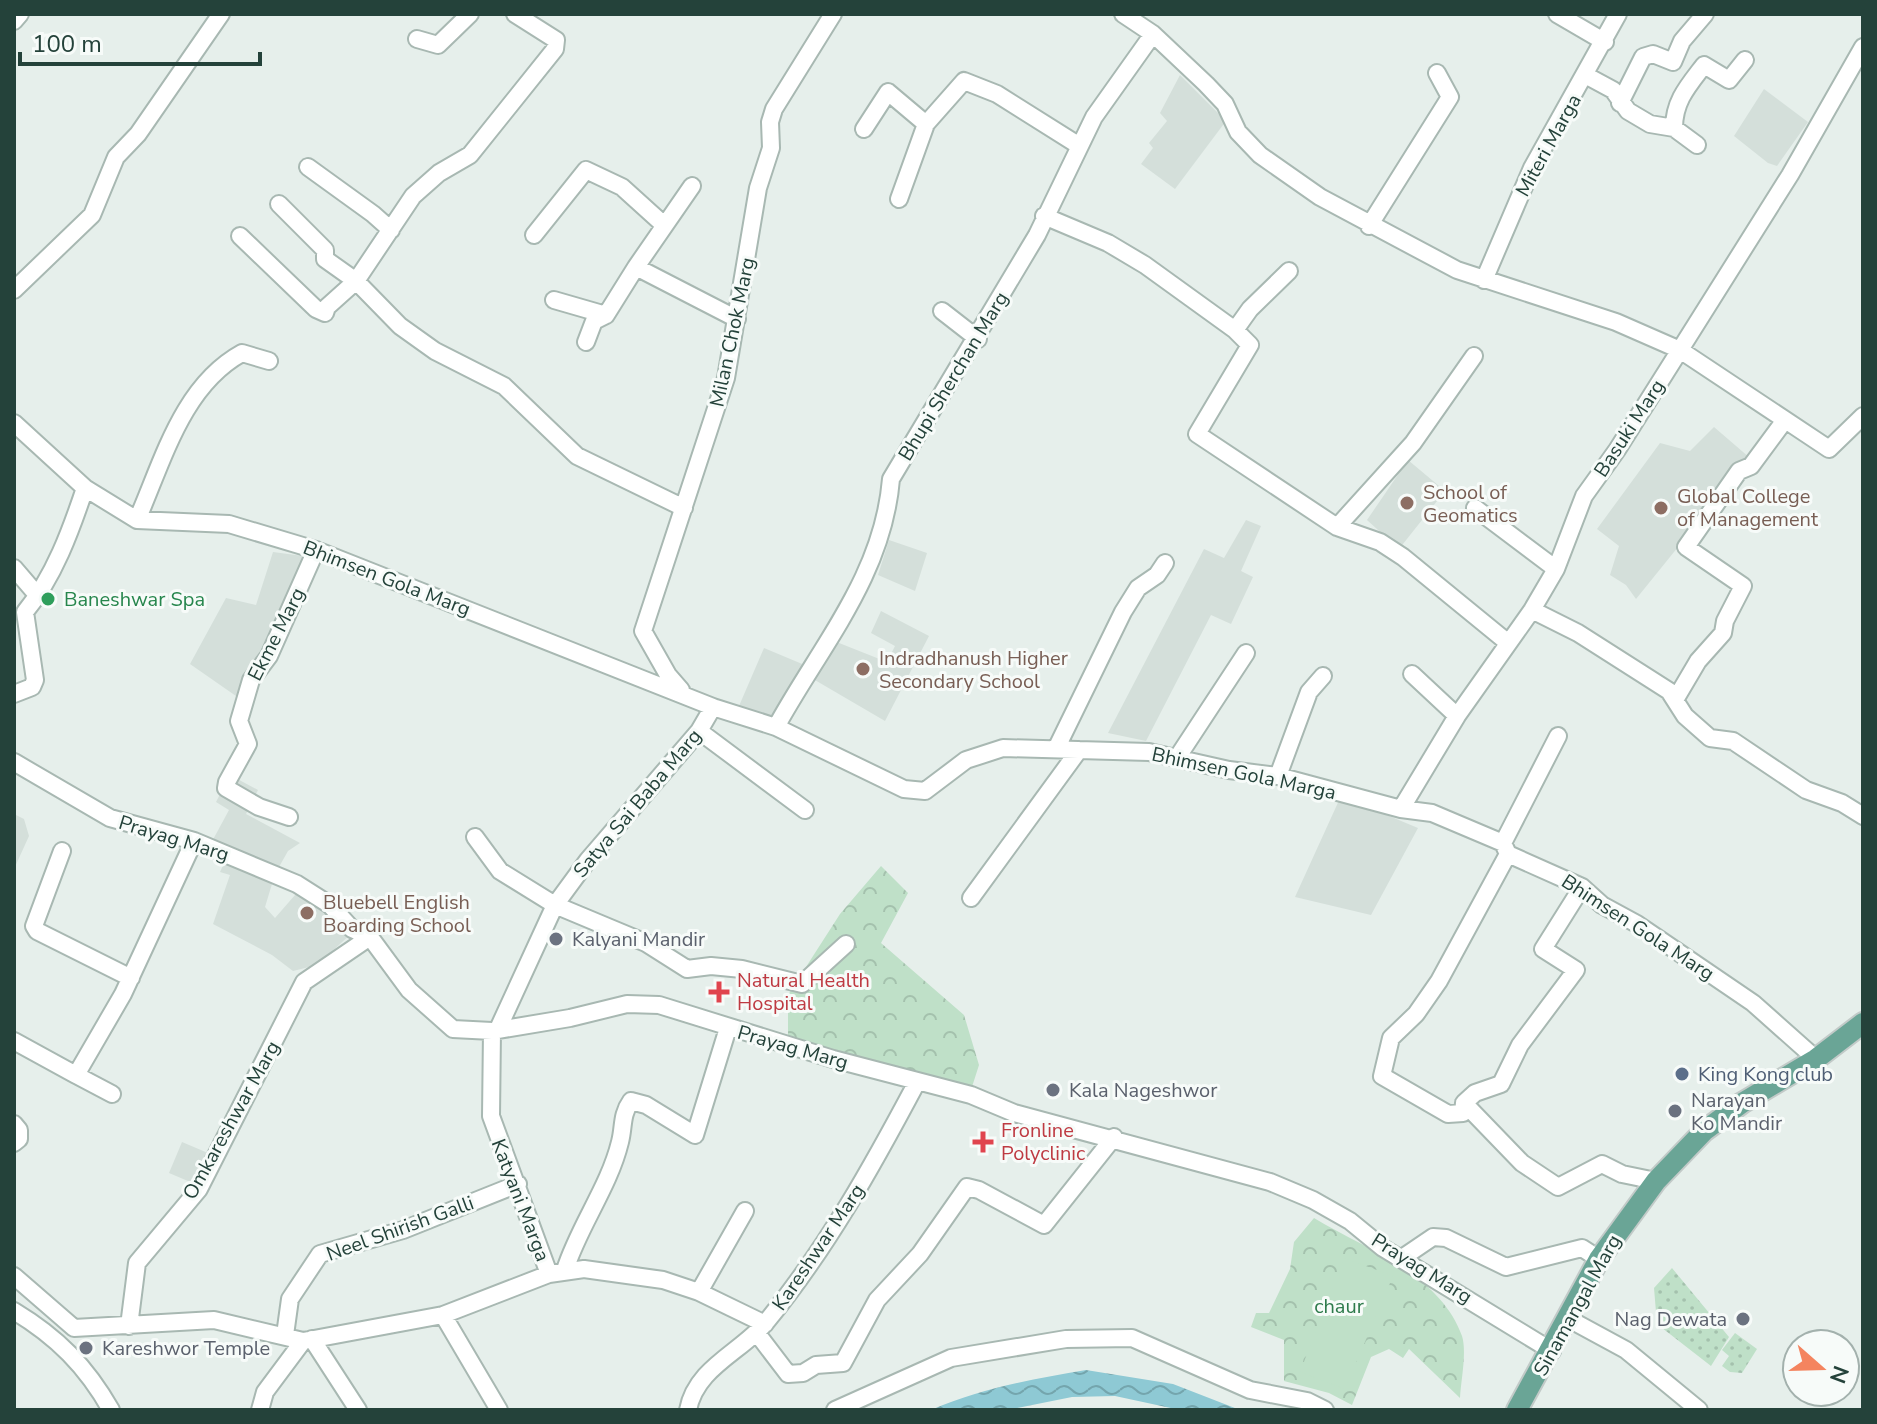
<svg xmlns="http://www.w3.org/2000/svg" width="1877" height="1424" font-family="'Nunito Sans',sans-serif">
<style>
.built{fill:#d4dfda}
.grass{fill:url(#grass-dots)}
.forest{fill:url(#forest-crowns)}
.pitch{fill:#bfe0c8}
.water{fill:url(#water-waves)}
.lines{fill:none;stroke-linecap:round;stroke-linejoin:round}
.minor-casing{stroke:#a8b8b2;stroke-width:20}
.major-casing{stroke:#c2cac8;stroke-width:24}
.minor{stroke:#fff;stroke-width:16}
.major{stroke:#6aa596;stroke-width:20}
.education-dot{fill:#8d6e63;stroke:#f7fbf9;stroke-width:3}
.leisure-dot{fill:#2e9e5b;stroke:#f7fbf9;stroke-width:3}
.worship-dot{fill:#6b7280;stroke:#f7fbf9;stroke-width:3}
.health-dot{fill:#e0444e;stroke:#f7fbf9;stroke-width:3}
.service-dot{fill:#5c6f8a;stroke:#f7fbf9;stroke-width:3}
.labels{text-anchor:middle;stroke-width:6;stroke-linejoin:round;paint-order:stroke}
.street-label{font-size:20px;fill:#24423a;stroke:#f7fbf9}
.education-label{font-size:20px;fill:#785e54;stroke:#f7fbf9;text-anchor:start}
.leisure-label{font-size:20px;fill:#27864d;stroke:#f7fbf9;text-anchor:start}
.worship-label{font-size:20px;fill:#5b616d;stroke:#f7fbf9;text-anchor:start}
.health-label{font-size:20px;fill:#be3a42;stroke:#f7fbf9;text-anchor:start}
.service-label{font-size:20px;fill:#4e5e75;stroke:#f7fbf9;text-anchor:start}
.park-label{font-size:20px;fill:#2d7a4b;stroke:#f7fbf9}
</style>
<defs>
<pattern id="grass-dots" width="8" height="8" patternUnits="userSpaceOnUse" patternTransform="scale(2)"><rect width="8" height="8" fill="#bfe0c8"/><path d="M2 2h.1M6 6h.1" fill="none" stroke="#a4c1ad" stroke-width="1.8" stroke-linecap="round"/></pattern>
<pattern id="forest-crowns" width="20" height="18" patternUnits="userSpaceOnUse" patternTransform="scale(2)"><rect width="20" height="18" fill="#bfe0c8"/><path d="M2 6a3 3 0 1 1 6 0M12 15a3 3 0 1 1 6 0" fill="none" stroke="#a4c1ad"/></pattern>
<pattern id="water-waves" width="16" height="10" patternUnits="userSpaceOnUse" patternTransform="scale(2)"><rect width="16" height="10" fill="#8ec9d4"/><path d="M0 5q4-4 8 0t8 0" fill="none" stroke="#74a5ad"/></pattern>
</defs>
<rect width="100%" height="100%" fill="#e6efeb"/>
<path class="built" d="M1180,75L1226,121L1175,189L1141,164L1153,148L1149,143L1167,121L1160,113Z
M1764,89L1808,122L1777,166L1768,163L1734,136Z
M1714,427L1750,458L1636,599L1626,585L1610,575L1619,546L1597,529L1660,443L1690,451Z
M1408,460L1445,491L1399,549L1367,520Z
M1246,520L1261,526L1241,571L1253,577L1231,624L1211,615L1146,741L1108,733L1204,549L1224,558Z
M889,540L927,553L915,591L878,575Z
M273,552L303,556L301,571L246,703L190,664L226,598L256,605Z
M881,611L929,636L885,721L808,676L829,639L887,662L895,646L871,633Z
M764,648L807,666L776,720L739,706Z
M230,775L258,790L246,814L300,843L288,851L275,874L265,907L275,918L302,887L352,933L317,965L293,971L272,955L213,924L230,875L220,872L227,857L209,847L229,810L216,802Z
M1341,796L1418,828L1371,915L1295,897Z
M14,814L24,819L29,836L14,869Z
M182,1142L208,1153L195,1184L169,1173Z"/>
<path class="grass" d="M1672,1268L1729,1337L1711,1366L1657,1324L1654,1288Z
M1735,1333L1757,1349L1742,1373L1730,1372L1722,1366L1729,1356L1722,1350Z"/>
<path class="forest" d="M881,866L908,893L881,943L964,1015L979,1065L971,1090L788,1046V995L840,914Z
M1314,1218C1365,1249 1440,1274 1462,1336C1467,1352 1461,1380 1460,1398L1409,1349L1403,1358L1389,1349L1371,1357L1352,1405L1329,1393L1284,1381V1340L1251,1327L1256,1313H1269L1290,1269L1294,1242Z"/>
<path class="pitch" d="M1344,1258L1393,1276L1345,1389L1300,1372Z"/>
<path class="water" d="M1086,1370L1173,1384L1240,1410H1180L1115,1396L1072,1397L1007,1410H931C981,1388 1033,1379 1086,1370Z"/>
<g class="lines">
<defs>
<path id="minor" d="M1123,14L1153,34L1206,84L1225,104L1238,132L1260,155L1320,197L1457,270L1616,322L1680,350L1829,449L1863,416
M1557,14L1605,42
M14,21L20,14
M417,39L438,45L470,14
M1587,76L1613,90L1628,111L1650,124L1674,128L1697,145
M1620,103L1643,57L1653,54L1673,62L1682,41L1705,14
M1674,128C1674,101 1688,86 1704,65L1729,80L1745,60
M864,129L888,92L926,124L964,81L997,94L1078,145
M308,167L373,214L391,230
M899,199L926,124
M279,204L325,250V259L356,281L400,326L435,351L504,386L577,456L684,508
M1044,216L1108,243L1145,265L1235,330L1250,345L1197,434L1337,527L1380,542L1403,557L1507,642
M1369,226L1450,97L1437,73
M534,235L586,170L622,187L664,225
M240,236L316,309L325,313L327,307L356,281L413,196L439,173L470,155L555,49L556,40L515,14
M636,267L692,186
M1484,280L1532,168L1618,14
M14,290L92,215L116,157L138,134L221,14
M554,300L606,315L636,267L737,319
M942,311L978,339
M1235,330L1250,309L1289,271
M586,342L594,321L606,315
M14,423L85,488L137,520L229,524L316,550L713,707L776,727L904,789L925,791L966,760L1003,748L1149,752L1229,770L1278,776L1401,809L1432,813L1503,843L1508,854L1582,887L1602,905L1637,924L1753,1003L1816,1059
M1475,508L1556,569
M137,520C163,461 182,386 242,353L269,361
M1337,527L1413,443L1474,356
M14,568L38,596
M1532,610L1578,633L1669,691L1685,716L1710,738L1733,741L1806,790L1842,803L1863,816
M1412,674L1457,716
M681,690L668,675L643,631L726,378L758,188L771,148L770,122L774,109L833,14
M14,694L32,687L35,680L25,612C54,577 71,530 85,488
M1675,700L1698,661L1723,633L1725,621L1743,586L1686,547L1739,471L1751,466L1785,420
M713,707L699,731L588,860L555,905L646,943L687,969L711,966L742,969L802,984L846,944
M776,727C821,645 883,576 891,479L1037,235L1094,117L1153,34
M699,731L805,810
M1056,749L1123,612L1138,588L1157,575L1165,563
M1177,758L1246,653
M14,762L110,818L194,841L297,884L330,905L352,929L370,937L409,990L453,1029L492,1031L570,1018L627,1004L659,1005L833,1059L971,1095L1014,1113L1270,1182L1313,1200L1350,1221L1383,1248L1552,1351
M1278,776L1309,692L1323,676
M1401,809L1457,716L1532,610L1556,569L1584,496L1617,450L1790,175L1863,47
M289,817L259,807L226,788L227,782L248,744L239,721L251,680L269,656L316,550
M475,837L500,871L555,905L498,1029
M1503,843L1558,736
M62,851L34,926L37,931L131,978
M1508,854L1439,981L1416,1014L1391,1038L1382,1076L1448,1114L1463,1113L1464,1103L1522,1163L1558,1187L1602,1164L1622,1174L1656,1181
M971,898L1079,750
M492,1031L491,1116L549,1274
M14,1041L76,1075L123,994L194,841
M76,1075L112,1094
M1464,1103L1475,1093L1501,1084L1520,1045L1576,970L1543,949L1582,887
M14,1124L19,1130V1139L14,1143
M1402,1258L1433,1237L1446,1238L1506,1267L1582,1248L1599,1259
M565,1270C579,1226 609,1187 620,1142C624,1127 621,1115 631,1101L646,1105L695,1135L728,1028
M14,1276L74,1328L214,1320L303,1341L443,1315L549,1274L584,1269L663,1280L699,1292L765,1324
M699,1292L745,1211
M14,1311C57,1337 86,1366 111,1410
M443,1315L499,1410
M1567,1318L1626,1350L1699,1410
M129,1326L137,1263L199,1189L304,982L370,937
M756,1332L788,1374L803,1373L816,1365L843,1363L877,1300L920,1254L967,1187L979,1190L1044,1225L1114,1137
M285,1335L290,1299L320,1254L403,1230L518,1184
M312,1339L358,1410
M260,1410L265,1392L303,1341
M688,1410C696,1367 742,1352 767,1321C827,1248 873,1165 917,1082
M835,1410L951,1358L1066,1339L1132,1338L1250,1390L1307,1401L1325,1410"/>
<path id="major" d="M1517,1410L1599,1259L1656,1181L1704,1131L1742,1103L1816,1059L1863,1023"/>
</defs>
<use href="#minor" class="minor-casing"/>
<use href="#major" class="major-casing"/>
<use href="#minor" class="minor"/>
<use href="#major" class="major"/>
</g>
<g class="education-dot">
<circle cx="1407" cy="503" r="8"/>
<circle cx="1661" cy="508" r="8"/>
<circle cx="863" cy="669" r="8"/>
<circle cx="307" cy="913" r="8"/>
</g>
<circle class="leisure-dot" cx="48" cy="599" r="8"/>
<g class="worship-dot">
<circle cx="556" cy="939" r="8"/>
<circle cx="1053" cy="1090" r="8"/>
<circle cx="1675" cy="1111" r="8"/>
<circle cx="1743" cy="1319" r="8"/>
<circle cx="86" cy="1348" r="8"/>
</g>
<g class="health-dot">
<path d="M715 980h8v8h8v8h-8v8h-8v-8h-8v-8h8z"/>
<path d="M979 1130h8v8h8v8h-8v8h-8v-8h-8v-8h8z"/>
</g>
<circle class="service-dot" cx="1682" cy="1074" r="8"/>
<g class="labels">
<g class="street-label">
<text transform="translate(1548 145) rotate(-61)" y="7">Miteri Marga</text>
<text transform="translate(732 332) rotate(-78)" y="7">Milan Chok Marg</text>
<text transform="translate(953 376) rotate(-59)" y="7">Bhupi Sherchan Marg</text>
<text transform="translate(1629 428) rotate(-57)" y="7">Basuki Marg</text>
<text transform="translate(387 578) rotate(21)" y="7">Bhimsen Gola Marg</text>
<text transform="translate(276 634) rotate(-63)" y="7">Ekme Marg</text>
<text transform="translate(1244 773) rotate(12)" y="7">Bhimsen Gola Marga</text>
<text transform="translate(637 803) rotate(-50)" y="7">Satya Sai Baba Marg</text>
<text transform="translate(174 838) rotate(17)" y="7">Prayag Marg</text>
<text transform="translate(1638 927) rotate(33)" y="7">Bhimsen Gola Marg</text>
<text transform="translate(793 1047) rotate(16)" y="7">Prayag Marg</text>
<text transform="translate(231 1120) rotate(-61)" y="7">Omkareshwar Marg</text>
<text transform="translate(521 1200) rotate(69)" y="7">Katyani Marga</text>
<text transform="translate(400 1228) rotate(-20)" y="7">Neel Shirish Galli</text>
<text transform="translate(818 1247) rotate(-56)" y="7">Kareshwar Marg</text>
<text transform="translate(1422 1268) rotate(32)" y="7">Prayag Marg</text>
<text transform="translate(1577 1305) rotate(-61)" y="7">Sinamangal Marg</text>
</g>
<g class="education-label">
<text x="1423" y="499">School of<tspan x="1423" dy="23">Geomatics</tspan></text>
<text x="1677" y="503">Global College<tspan x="1677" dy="23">of Management</tspan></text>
<text x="879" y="665">Indradhanush Higher<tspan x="879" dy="23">Secondary School</tspan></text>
<text x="323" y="909">Bluebell English<tspan x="323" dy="23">Boarding School</tspan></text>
</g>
<g class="leisure-label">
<text x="64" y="606">Baneshwar Spa</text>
</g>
<g class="worship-label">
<text x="572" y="946">Kalyani Mandir</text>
<text x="1069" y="1097">Kala Nageshwor</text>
<text x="1691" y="1107">Narayan<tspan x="1691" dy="23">Ko Mandir</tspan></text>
<text x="1727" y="1326" text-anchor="end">Nag Dewata</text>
<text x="102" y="1355">Kareshwor Temple</text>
</g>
<g class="health-label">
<text x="737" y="987">Natural Health<tspan x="737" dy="23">Hospital</tspan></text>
<text x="1001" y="1137">Fronline<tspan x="1001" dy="23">Polyclinic</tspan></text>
</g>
<g class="service-label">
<text x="1698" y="1081">King Kong club</text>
</g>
<g class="park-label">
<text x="1339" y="1313">chaur</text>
</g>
</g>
<rect width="1877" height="1424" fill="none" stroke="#24423a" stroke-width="32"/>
<g transform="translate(1821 1368) rotate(110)"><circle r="38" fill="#f7fbf9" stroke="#a3b1ad" stroke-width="2"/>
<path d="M0-6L14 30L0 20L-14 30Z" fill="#f4845f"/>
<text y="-12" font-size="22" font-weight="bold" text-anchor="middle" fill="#24423a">N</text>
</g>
<path d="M20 52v12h240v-12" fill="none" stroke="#24423a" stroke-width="4"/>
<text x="32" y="52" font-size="24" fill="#24423a" stroke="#f7fbf9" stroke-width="6" paint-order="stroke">100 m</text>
</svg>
